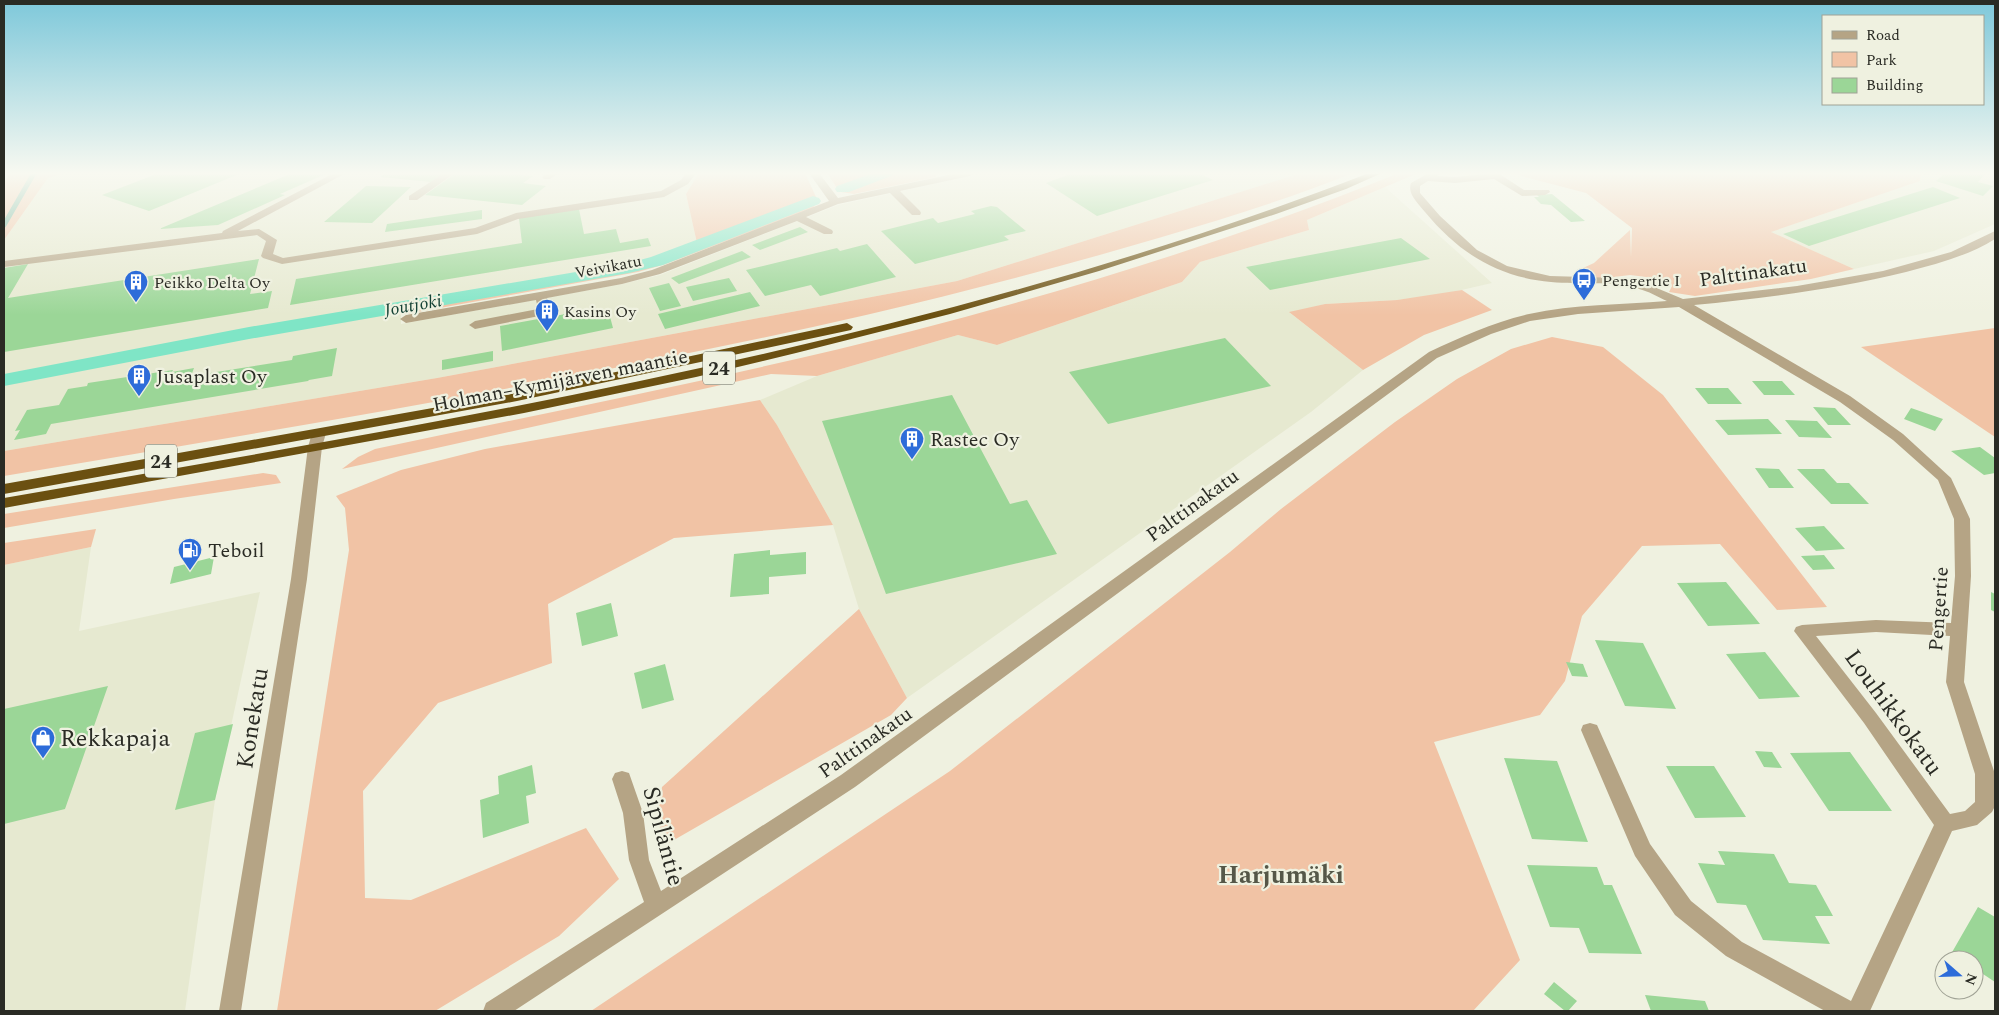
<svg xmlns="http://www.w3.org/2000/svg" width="1999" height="1015" font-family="Spectral,serif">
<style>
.built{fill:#e6e9d0}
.green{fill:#f1c3a5}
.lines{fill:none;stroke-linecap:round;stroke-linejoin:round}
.stream{stroke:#66ad95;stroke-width:5}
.canal{fill:#7fe5c6;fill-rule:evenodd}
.building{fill:#9bd697}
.minor{fill:#b5a485;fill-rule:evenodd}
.highway{fill:#6b5011;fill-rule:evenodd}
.labels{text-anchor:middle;stroke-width:4.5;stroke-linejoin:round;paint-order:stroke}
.far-street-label{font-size:16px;fill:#2a2b24;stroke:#eff1e0}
.far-poi-label{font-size:16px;fill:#2a2b24;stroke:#eff1e0;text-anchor:start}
.far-water-label{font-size:18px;font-style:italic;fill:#154336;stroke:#eff1e0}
.shield{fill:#eff1e0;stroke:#65665c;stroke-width:1}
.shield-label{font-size:19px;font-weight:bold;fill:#2a2b24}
.street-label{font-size:20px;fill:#2a2b24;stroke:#eff1e0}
.poi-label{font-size:20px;fill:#2a2b24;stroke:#eff1e0;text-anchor:start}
.near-street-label{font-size:24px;fill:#2a2b24;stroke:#eff1e0}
.near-poi-label{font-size:24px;fill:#2a2b24;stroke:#eff1e0;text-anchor:start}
.near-neighbourhood-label{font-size:25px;font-weight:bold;fill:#555748;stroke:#eff1e0}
</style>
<rect width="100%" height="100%" fill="#eff1e0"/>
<path class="built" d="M65,173H699L686,194L697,243L656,259L627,266L4,376V240L48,178Z
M984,173H1301L957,281L437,378L4,451V382L246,336L401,310V324L622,284L660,275L838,205Z
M1922,173H1995V224L1934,251L1854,269L1770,232L1920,181Z
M1385,187L1492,283L1444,294L1397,300L1325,304L1290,313L1363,370L1311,412L907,698L859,609L833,525L777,425L760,400L817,376L958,335L997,345L1182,282L1200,262L1309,230L1307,220Z
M91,547L79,631L260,592L215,800L185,1011H4V565Z"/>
<path class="green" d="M11,173H65L48,178L4,240V182Z
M699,173H805L816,197L697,243L686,194Z
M827,173H879L837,188Z
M890,173H936V177L854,194L841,192Z
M1301,173H1353C1291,198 1226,218 1162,237C1064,266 965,292 866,315C581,380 292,427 4,476V451L437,378L957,281Z
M1399,173H1418L1307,220L1309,230L1200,262L1182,282L997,345L958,335L817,376L771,374L342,469L358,457L375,449C554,411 735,376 912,331C1078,288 1241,237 1399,173Z
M1514,173H1921L1920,181L1771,232L1854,269L1811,279L1695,296L1669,292L1672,286L1670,280L1630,275L1598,279L1578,276L1583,268L1594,263L1630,230L1631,257L1632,228L1586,193L1525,177Z
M818,200L813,208L666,264L638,272L401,315V310L628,270L658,262Z
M1462,290L1492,310L1424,335L1363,370L1289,312L1325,304L1397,300Z
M1995,328V437L1861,347Z
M1552,337L1603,347L1663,395L1827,607L1777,610L1720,544L1642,546L1582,616L1565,681L1540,715L1434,742L1520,960L1473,1011H591L950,771L1230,552L1281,509L1395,422L1457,379L1511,349Z
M760,400L777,425L833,525L674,538L548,604L552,663L438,703L363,791L365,898L411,900L586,828L619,879L559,936L435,1011H277L349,550L345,508L336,496L401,470L485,449Z
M263,473L276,475L281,483L174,499L4,528V514Z
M96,529L91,547L4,565V543Z
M859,609L907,698L891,715L667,844L656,819L662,787Z"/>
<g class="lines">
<path class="stream" d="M4,225L34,173"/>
<path class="canal" d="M873,173H894L891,176L849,192H837L835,189L837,186Z
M813,196L819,198L821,201L819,204L663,265L629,273L249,339L4,386V374L249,327L629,263L651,257Z"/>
</g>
<path class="building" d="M159,173H235L239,174L149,211L102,195Z
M292,173H328L280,194L285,195L218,225L159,229Z
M386,173H445L431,182L380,177Z
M456,173H499L533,176L523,183L546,186L522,205L425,195Z
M1073,173H1199L1213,180L1097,216L1046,183Z
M1945,173H1986L1978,182L1993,186L1983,196L1936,181Z
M366,186L411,187L372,223L324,222Z
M1933,187L1960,198L1809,246L1783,234Z
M1552,194L1585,221L1571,222L1551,205L1541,204L1534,197H1539L1537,195Z
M991,206L997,207L1026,231L1004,236L1009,240L915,264L881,231L933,218L938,223L975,214L971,211Z
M579,209L584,234L616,229L620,243L648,238L651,246L290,305L296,279L522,243L519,218Z
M482,210V219L385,232L387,224Z
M800,227L808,232L760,250L752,245Z
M1401,238L1430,259L1270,290L1246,267Z
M867,244L896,277L820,296L811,285L765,296L746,270L837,248L840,251Z
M742,251L751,257L679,284L671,278Z
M259,259L250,294L272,291L268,308L4,352V268L28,264L8,298Z
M729,278L737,291L693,301L686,287Z
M669,283L681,306L660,311L649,288Z
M750,292L760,306L665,329L658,314Z
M571,313L572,320L609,313L613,328L502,351L500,326Z
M1225,338L1271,386L1108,424L1069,372Z
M337,348L332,376L309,380L308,381L51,424L46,434L14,440L20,430L15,431L27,410L59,405L68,389L87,386L88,383L173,370L172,372L194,368L191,376L292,360L293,356Z
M493,351V361L442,370V360Z
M1752,381H1782L1795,395H1764Z
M1695,388H1728L1742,404H1708Z
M952,395L1010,504L1027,500L1057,554L886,594L822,421Z
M1813,407L1835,408L1851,425H1828Z
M1911,408L1943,419L1935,431L1904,419Z
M1768,419L1782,434L1728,435L1715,420Z
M1785,420L1817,421L1832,438L1799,437Z
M1980,447L1995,458V473L1984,475L1951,451Z
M1755,468L1779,469L1794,488H1769Z
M1797,469H1824L1837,483H1849L1869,504H1831Z
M1824,526L1845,549L1816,551L1795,528Z
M770,550V555L806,552V574L769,577V594L730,597L734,554Z
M1824,555L1835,569L1813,570L1801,556Z
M214,557L211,574L170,584L174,567Z
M1726,582L1760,624L1708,626L1677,583Z
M1991,592L1995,594V612L1991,610Z
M611,603L618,636L582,646L576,613Z
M1595,640L1643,643L1676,709L1625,706Z
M1765,652L1800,697L1759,699L1726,654Z
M1566,662L1583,664L1588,677L1572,676Z
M665,664L674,700L642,709L634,673Z
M108,686L65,809L4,824V709Z
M233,724L215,800L175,810L195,733Z
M1755,751L1772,752L1782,768L1764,767Z
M1850,752L1892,811H1829L1790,753Z
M1504,758L1557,761L1588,842L1532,839Z
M532,765L536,793L526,796L529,823L483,838L480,800L499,794L498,776Z
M1666,766H1714L1746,817L1695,818Z
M1718,851L1774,854L1789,883L1816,885L1833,916H1815L1830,944L1763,940L1746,905L1717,903L1698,863L1725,865Z
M1527,865L1597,867L1604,885H1612L1642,954L1589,953L1579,928L1550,927Z
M1978,907L1995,917V982L1974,968V960H1961L1951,954Z
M1554,982L1577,1001L1568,1011H1565L1544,994Z
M1645,995L1705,1001L1709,1011H1651Z"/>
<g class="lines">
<path class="minor" d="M334,173H346L238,231L259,229L277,240L273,254L283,258L475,228L516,213L661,191L681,180L686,173H696L688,184L664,197L518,219L477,234L282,264L263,258L261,256L266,241L257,235L4,267V261L222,233L223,231Z
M444,173H455L417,200H409V196Z
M547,173H558L550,179H544L542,177Z
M809,173H819L838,198L958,173H975L970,176L900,191L920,211L921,213L920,215H912L890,193L838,204L806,217L832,230L833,232L832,234H824L797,221L660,274L622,284L547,298L551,311L549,314L475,329L469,325L475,321L538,309L536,300L406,323L400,319L406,315L621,278L652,270L829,201Z
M1429,173H1440L1437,176L1455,177L1498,173L1524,190H1549L1550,192L1545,195L1522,196L1494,179L1455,183L1428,181L1420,186V193L1440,216L1477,250L1507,266L1550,276L1619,278L1647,284L1683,299L1797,286L1883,271L1951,252L1995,231V239C1968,256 1936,264 1906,272C1836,289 1765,298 1694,305L1850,396L1903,434L1951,478L1970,519L1971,576L1964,682L1995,774V806L1992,812L1977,825L1952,831L1870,1011H1825L1726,956L1675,915L1635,856L1581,730L1583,725L1590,723L1597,725L1650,844L1691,901L1742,942L1851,1001L1934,825L1864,723L1794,631L1796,627L1802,625L1876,620L1951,623L1955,576L1954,519L1938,480L1893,440L1840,402L1679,307L1578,314L1530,321L1491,334L1437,358L855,787L514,1011H483L486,1003L644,902L629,860L623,813L612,779L615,773L622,771L629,773L643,813L649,860L661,891L841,775L1429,352C1461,337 1494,322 1529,314C1574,304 1621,305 1667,301C1658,297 1648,291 1639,289C1611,280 1580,285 1551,282C1497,277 1459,253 1425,212C1418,203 1407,194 1411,183ZM1876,632L1950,636L1946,682L1975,774V802L1965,811L1950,814L1876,713L1816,636Z
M319,429L326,433L322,447L307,579L241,1011H219L291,579L308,447L312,433Z"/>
<path class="highway" d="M1369,173H1382L1346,189L1276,214L1099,271L950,314L796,353L696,377L524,413L4,508V498C464,418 932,343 1369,173Z
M847,323L853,327L851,330L517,401L4,494V484L517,393Z"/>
</g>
<linearGradient id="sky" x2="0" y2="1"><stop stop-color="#7ec8da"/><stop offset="0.55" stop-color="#f8f9f1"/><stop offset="1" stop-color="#f8f9f1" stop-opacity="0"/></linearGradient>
<rect width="1999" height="315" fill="url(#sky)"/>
<defs>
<symbol id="bus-pin" viewBox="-11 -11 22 30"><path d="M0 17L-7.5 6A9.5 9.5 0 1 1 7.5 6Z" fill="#2d6cd9" stroke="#eff1e0"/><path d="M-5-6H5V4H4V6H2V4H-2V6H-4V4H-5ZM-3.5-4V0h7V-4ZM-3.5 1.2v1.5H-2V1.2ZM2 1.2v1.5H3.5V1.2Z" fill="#fff"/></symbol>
<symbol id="building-pin" viewBox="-11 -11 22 30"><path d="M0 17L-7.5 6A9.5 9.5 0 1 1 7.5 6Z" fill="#2d6cd9" stroke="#eff1e0"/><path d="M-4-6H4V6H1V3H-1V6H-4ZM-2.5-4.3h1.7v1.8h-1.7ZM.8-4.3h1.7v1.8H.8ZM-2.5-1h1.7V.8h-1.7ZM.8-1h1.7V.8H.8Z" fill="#fff"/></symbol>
<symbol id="fuel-pin" viewBox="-11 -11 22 30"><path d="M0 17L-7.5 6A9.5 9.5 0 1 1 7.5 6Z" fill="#2d6cd9" stroke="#eff1e0"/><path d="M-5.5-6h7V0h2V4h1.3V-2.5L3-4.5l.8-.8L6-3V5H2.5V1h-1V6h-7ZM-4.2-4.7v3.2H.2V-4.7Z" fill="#fff"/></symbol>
<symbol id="shop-pin" viewBox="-11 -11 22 30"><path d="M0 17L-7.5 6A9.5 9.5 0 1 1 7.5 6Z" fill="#2d6cd9" stroke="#eff1e0"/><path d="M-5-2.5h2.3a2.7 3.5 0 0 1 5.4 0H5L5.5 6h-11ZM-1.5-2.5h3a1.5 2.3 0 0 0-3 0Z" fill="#fff"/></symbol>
</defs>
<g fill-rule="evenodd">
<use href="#bus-pin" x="1570" y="266" width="28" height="38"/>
<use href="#building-pin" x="122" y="268" width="28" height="38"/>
<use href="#building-pin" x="533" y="297" width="28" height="38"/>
<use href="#building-pin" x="125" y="362" width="28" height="38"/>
<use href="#building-pin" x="898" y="425" width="28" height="38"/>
<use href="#fuel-pin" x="176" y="536" width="28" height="38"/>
<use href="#shop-pin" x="29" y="724" width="28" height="38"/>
</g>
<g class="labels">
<g class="far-street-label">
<text transform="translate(608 266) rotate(-11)" y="6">Veivikatu</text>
</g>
<g class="far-poi-label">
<text x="1602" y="286">Pengertie I</text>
<text x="154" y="288">Peikko Delta Oy</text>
<text x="564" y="317">Kasins Oy</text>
</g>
<g class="far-water-label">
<text transform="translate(413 305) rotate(-10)" y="6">Joutjoki</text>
</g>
<g class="shield">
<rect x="703" y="351.5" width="32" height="33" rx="4"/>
<rect x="145" y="444.5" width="32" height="33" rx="4"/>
</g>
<g class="shield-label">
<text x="719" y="375">24</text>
<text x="161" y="468">24</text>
</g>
<g class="street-label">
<text transform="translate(1753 272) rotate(-8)" y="7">Palttinakatu</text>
<text transform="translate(560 380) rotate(-11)" y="7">Holman–Kymijärven maantie</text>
<text transform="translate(1192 505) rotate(-36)" y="7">Palttinakatu</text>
<text transform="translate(1938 609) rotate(-86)" y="7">Pengertie</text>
<text transform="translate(865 742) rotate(-35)" y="7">Palttinakatu</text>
</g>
<g class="poi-label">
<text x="156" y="383">Jusaplast Oy</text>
<text x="930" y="446">Rastec Oy</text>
<text x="208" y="557">Teboil</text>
</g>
<g class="near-street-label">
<text transform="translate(1894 712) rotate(54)" y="8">Louhikkokatu</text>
<text transform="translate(252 718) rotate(-81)" y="8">Konekatu</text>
<text transform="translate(664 836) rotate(75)" y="8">Sipiläntie</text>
</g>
<g class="near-poi-label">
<text x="60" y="746">Rekkapaja</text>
</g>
<g class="near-neighbourhood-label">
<text x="1281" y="883">Harjumäki</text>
</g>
</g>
<rect width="1999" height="1015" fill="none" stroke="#2a2b24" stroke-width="10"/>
<rect x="1822" y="15" width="162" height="90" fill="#eff1e0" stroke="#a0a295"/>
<rect x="1832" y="31" width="25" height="8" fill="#b5a485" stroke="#a0a295"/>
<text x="1866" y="40" font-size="15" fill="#2a2b24">Road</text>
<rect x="1832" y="52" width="25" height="15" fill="#f1c3a5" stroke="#a0a295"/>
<text x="1866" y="65" font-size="15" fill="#2a2b24">Park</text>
<rect x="1832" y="78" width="25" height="15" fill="#9bd697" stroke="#a0a295"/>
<text x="1866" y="90" font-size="15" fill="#2a2b24">Building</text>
<g transform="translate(1959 975) rotate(110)"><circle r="24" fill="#eff1e0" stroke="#a0a295"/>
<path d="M0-4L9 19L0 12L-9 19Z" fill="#2d6cd9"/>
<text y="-8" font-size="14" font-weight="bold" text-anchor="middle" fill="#2a2b24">N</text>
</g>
</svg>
